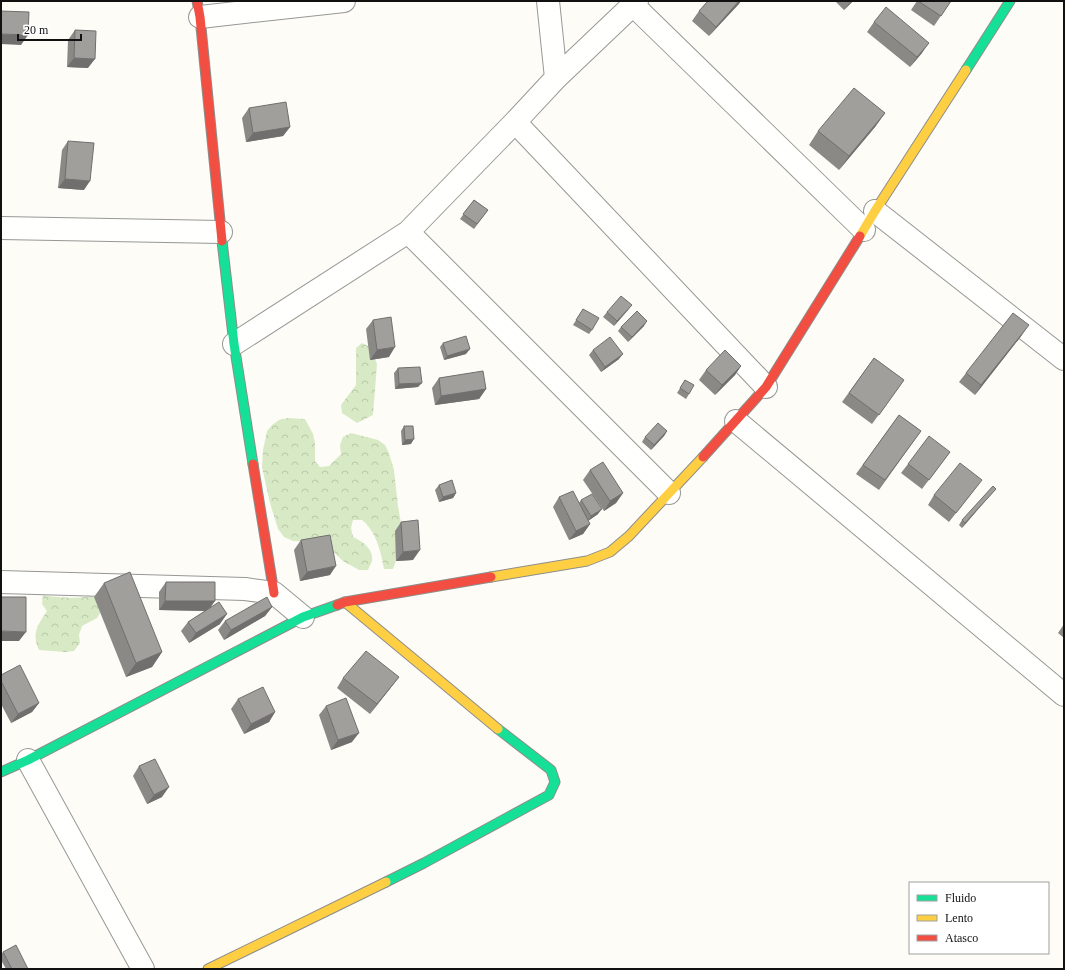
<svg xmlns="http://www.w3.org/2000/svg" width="1065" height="970" font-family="'Times New Roman',serif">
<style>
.forest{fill:url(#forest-crowns)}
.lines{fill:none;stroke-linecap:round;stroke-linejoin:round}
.street-casing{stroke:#979795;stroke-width:24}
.fast-casing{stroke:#8e8d8b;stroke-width:11}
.slow-casing{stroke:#8e8d8b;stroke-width:11}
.jam-casing{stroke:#8e8d8b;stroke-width:11}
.street{stroke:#fffffe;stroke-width:22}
.fast{stroke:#16e098;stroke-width:9}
.slow{stroke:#ffcf43;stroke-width:9}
.jam{stroke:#f24e42;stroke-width:9}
.wall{fill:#8a8986}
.shaded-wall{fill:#716f6d}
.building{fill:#a19f9c;stroke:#716f6d}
</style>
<defs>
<pattern id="forest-crowns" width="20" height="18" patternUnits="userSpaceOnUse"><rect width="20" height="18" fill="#d8eac5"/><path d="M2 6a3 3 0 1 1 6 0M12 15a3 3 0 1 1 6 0" fill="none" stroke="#b8c8a8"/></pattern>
</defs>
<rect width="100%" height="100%" fill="#fdfcf7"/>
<path class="forest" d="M362,343L370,347L377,364L373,415L357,423L342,413L341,405L356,385V348Z
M288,418L305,419L313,434L315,443V461L320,467L329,466L341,454L340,445L343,437L351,433L378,440L385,445L389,453L394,470L398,506L401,523L396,561L393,569H384C381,552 376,531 362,520H353L351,528L353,537C362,541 374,549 372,561C371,564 369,567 368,570H359L343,561L323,542L293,541L284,537L278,529L270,503L262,467L263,450L267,431L272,425L279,420Z
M43,595C59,598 76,599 92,596L100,602L102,610L97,618L82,626L79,635L80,643L74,651L65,652L39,650C31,633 38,625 47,611L42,604Z"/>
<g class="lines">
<defs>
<path id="street" d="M548,1L556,78
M633,5L864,230
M200,17L344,1
M515,122L766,387
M875,211L1064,359
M1,228L221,232
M408,232L669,493
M234,344L408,232L515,122L556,78L637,1
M736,421L1064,695
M1,582L245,589L274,593L303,617
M28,760L143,969"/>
<path id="fast" d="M966,70L1010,1
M222,241L234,344L253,464
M1,772L28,760L303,617L337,605
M386,882L424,863L549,795L555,782L551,770L498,729"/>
<path id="slow" d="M860,236L875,211L966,70
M491,577L587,561L610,552L629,536L703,457
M345,602L498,729
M208,969L386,882"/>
<path id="jam" d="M197,1L200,17L222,241
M703,457L766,387L860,236
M253,464L274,593
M337,605L345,602L491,577"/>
</defs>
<use href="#street" class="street-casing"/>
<use href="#fast" class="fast-casing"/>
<use href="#slow" class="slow-casing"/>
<use href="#jam" class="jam-casing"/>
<use href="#street" class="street"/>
<use href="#fast" class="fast"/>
<use href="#slow" class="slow"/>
<use href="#jam" class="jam"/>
</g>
<path class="wall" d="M708,1H741L709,36L692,21L699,11Z
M835,1H853L844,10Z
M917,1H951L934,26L911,10Z
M874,22L922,53L910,67L867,32Z
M75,30L88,68L67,67L68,40Z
M249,108L290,127L283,136L246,142L242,118Z
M885,113L875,127L839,170L809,145L818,131Z
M68,141L84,190L58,188L62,150Z
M474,200L488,210L474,229L460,219Z
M583,309L592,330L589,334L573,325Z
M628,310L614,326L603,317L607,312Z
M373,320L389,357L370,360L366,329Z
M644,326L628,342L618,331L621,327Z
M1022,335L975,395L959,382L966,373Z
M443,343L466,354L444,360L440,347Z
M593,350L619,359L601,372L589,355Z
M874,358L904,380L872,424L842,402Z
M741,366L735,375L715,395L699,380L706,370Z
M398,368L418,387L395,389L394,373Z
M439,378L486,389L479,399L435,405L432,388Z
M685,380L689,394L686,399L677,393Z
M899,415L921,431L879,490L856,474Z
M404,426L411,444L402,445L401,431Z
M667,431L664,436L651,450L642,442L645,437Z
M950,452L922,489L901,473L908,464Z
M590,470L623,493L616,503L604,511L583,480Z
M439,485L456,493L453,498L439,502L435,490Z
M975,489L949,522L928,505L934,495Z
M992,493L962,528L959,525L962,520Z
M559,497L579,503L581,500L598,514L588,521L590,524L583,534L569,540L553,507Z
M401,522L413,560L396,561L395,531Z
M301,540L330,575L300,581L294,550Z
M166,582L210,607L220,624L189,643L181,631L188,622L205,611L159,610V592Z
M104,583L162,652L152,667L126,677L94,597Z
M272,607L265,616L224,640L218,630L225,621Z
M1064,624V638L1058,633Z
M399,677L392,686L370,714L337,688L343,678Z
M1,681L39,703L32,712L11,723L1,704Z
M238,699L275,712L269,722L244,734L231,709Z
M326,706L352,742L331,750L319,715Z
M139,766L162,797L147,804L133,776Z
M3,952L28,969H6L1,960V955Z"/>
<path class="shaded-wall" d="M739,1H741L739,4L709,36L716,27Z
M851,1H853L844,10Z
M1,34L28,35L21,45L1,44Z
M929,43L922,53L910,67L917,57Z
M74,58L95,59L88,68L67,67Z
M885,113L875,127L839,170L849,156Z
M290,127L283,136L246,142L253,133Z
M65,179L90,181L84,190L58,188Z
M632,305L628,310L614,326L617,321Z
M647,321L644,326L628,342L632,337Z
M1029,325L1022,335L975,395L981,385Z
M395,347L389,357L370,360L377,350Z
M470,349L466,354L444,360L447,356Z
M623,354L619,359L601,372L605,367Z
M741,366L735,375L715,395L722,385Z
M422,383L418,387L395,389L399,384Z
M486,389L479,399L435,405L441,396Z
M667,431L664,436L651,450L654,445Z
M414,439L411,444L402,445L405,440Z
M996,489L992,493L962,528L965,523Z
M456,493L453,498L439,502L443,497Z
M623,493L616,503L604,511L610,501Z
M602,509L598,514L588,521L591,516Z
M590,524L583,534L569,540L576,531Z
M420,550L413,560L396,561L403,552Z
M336,566L330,575L300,581L307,572Z
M165,601H215L208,611L159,610Z
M272,607L265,616L224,640L231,630Z
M227,614L220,624L189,643L196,633Z
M1,631L26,632L19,641H1Z
M162,652L152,667L126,677L136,663Z
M399,677L392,686L370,714L377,704Z
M39,703L32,712L11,723L18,714Z
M275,712L269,722L244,734L251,724Z
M359,733L352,742L331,750L338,740Z
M169,787L162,797L147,804L154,795Z"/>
<path class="building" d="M708,1H739L716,27L699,11Z
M918,1H951L941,16Z
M886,7L929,43L917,57L874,22Z
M1,11L29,12L28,35L1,34Z
M75,30L96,31L95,59L74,58Z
M854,88L885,113L849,156L818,131Z
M286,102L290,127L253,133L249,108Z
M68,141L94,143L90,181L65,179Z
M474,200L488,210L477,224L463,214Z
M621,296L632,305L617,321L607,312Z
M583,309L599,318L592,330L576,320Z
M637,311L647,321L632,337L621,327Z
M1013,313L1029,325L981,385L966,373Z
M391,317L395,347L377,350L373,320Z
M466,336L470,349L447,356L443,343Z
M610,337L623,354L605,367L593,350Z
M725,350L741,366L722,385L706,370Z
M874,358L904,380L879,415L849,393Z
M420,367L422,383L399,384L398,368Z
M483,371L486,389L441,396L439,378Z
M685,380L694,385L689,394L680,388Z
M899,415L921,431L885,480L863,465Z
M658,423L667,431L654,445L645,437Z
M404,426H413L414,439L405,440Z
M929,436L950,452L929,480L908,464Z
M603,462L623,493L610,501L590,470Z
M960,463L982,480L956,513L934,495Z
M452,480L456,493L443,497L439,485Z
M993,486L996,489L965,523L962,520Z
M573,491L590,524L576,531L559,497Z
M592,494L602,509L591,516L581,500Z
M418,520L420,550L403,552L401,522Z
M330,535L336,566L307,572L301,540Z
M130,572L162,652L136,663L104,583Z
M166,582H215V601H165Z
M1,597H26V632L1,631Z
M267,597L272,607L231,630L225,621Z
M219,602L227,614L196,633L188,622Z
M366,651L399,677L377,704L343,678Z
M20,665L39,703L18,714L1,681V675Z
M263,687L275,712L251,724L238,699Z
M346,698L359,733L338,740L326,706Z
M155,759L169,787L154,795L139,766Z
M16,945L28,969H12L3,952Z"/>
<rect width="1065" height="970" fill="none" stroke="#111111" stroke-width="4"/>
<rect x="909" y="882" width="140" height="72" fill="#ffffff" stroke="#a0a0a0"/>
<rect x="917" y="895" width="20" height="6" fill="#16e098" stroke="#a0a0a0"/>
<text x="945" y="902" font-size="12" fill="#111111">Fluido</text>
<rect x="917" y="915" width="20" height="6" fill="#ffcf43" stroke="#a0a0a0"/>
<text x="945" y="922" font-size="12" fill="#111111">Lento</text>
<rect x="917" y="935" width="20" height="6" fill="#f24e42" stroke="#a0a0a0"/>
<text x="945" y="942" font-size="12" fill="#111111">Atasco</text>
<path d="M18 34v6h63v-6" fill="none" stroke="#111111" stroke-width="2"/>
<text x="24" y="34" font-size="12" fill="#111111" stroke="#ffffff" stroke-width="3" paint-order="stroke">20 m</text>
</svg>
